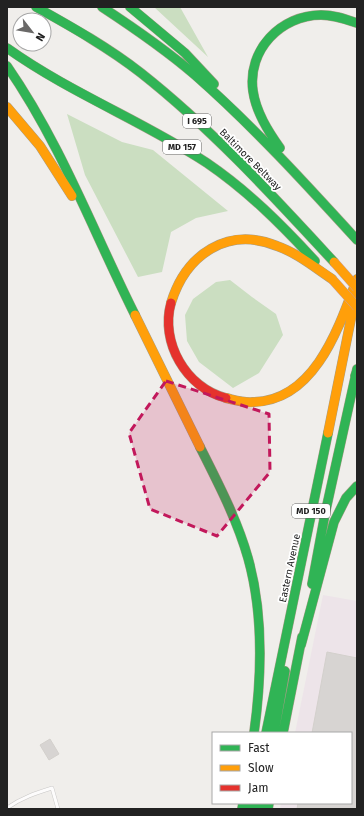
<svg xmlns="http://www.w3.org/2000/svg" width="364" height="816" font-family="'Fira Sans',sans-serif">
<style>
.industrial{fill:#ede4e9}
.forest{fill:#cbdec1}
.building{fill:#d7d4d2;stroke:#d3d0cc}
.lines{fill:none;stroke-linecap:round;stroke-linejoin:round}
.lane-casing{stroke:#c9c8c7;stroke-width:4}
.fast-casing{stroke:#a79c86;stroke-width:10}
.slow-casing{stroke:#a79c86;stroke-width:10}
.jam-casing{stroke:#a79c86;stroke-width:10}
.lane{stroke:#fdfcfc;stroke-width:3}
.fast{stroke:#30b455;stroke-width:9}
.slow{stroke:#ff9f0a;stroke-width:9}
.jam{stroke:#e5322d;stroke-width:9}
.slow-bridge-casing{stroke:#c5a2ac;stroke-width:10;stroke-linecap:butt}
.slow-bridge{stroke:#ff9f0a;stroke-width:9}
.marked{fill:#c2185b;fill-opacity:0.2;stroke:#c2185b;stroke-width:3;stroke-dasharray:8 5;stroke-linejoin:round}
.labels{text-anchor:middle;stroke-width:3.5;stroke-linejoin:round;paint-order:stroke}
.shield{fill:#fff;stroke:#646464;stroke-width:1}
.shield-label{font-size:9px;font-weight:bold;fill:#222}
.street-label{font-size:10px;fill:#222;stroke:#fff}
</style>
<rect width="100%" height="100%" fill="#f0eeeb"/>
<path class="industrial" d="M323,595L357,601V809H280L281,803H351V733H295Z"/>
<path class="forest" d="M154,7H180L208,57Z
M67,114L122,142L153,150L228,211L196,218L171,232L162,272L138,277L85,175Z
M230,280L252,297L276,314L283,335L259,373L233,388L199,362L187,341L185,315L193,299L216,282Z"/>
<path class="building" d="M327,652L357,658V809H297L298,803H351V733H312Z
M50,739L59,754L49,760L40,745Z"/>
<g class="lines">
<defs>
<path id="lane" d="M7,808C21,798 36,793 52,788L58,809"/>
<path id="fast" d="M36,7C72,27 109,48 141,73C212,129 273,196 334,262
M102,7C134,28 166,50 195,75C253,126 305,183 357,240
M130,7L185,53L214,84
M7,48C70,93 143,121 207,163C248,191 282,225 315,261
M7,66C61,144 93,231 135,315
M280,148C268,131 256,112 253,91C247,50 281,15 321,15C334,15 345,19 357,23
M355,376L357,370
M200,447C218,483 237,519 248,558C264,615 262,675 254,733
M312,584L325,514L357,369
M301,645L334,522L346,498L357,486
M266,733L328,433
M274,733L285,671
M283,733L302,637
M242,809L243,803
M250,809L251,803
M259,809L260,803
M268,809L269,803"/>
<path id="slow" d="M7,107L40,146L72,196
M171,303C186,254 228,226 277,246C297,253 314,267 332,279
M135,315L200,447
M226,398C235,400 244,403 253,402C315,401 339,327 357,279
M328,433L355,299"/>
<path id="jam" d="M171,303C160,342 186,388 226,398"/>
</defs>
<use href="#lane" class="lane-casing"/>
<use href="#fast" class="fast-casing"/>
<use href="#slow" class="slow-casing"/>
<use href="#jam" class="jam-casing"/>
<use href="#lane" class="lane"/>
<use href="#fast" class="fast"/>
<use href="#slow" class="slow"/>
<use href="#jam" class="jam"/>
<defs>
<path id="slow-bridge" d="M334,262L357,288
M332,279L357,307"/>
</defs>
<use href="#slow-bridge" class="slow-bridge-casing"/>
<use href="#slow-bridge" class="slow-bridge"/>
</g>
<path class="marked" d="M166,381L269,414L270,472L217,536L150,509L129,433Z"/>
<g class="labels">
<g class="shield">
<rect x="183" y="114" width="28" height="14" rx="3"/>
<rect x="163" y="140" width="38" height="14" rx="3"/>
<rect x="292" y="504" width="38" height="14" rx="3"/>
</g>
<g class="shield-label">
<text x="197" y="124">I 695</text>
<text x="182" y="150">MD 157</text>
<text x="311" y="514">MD 150</text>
</g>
<g class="street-label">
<text transform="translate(251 159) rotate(45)" y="4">Baltimore Beltway</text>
<text transform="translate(289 568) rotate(-78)" y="4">Eastern Avenue</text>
</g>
</g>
<rect width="364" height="816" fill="none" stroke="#222222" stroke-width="16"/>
<rect x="212" y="732" width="140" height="72" fill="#ffffff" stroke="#a7a7a7"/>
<rect x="220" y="745" width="20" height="6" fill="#30b455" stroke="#a7a7a7"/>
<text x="248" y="752" font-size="12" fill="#222222">Fast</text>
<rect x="220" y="765" width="20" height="6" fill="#ff9f0a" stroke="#a7a7a7"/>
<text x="248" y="772" font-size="12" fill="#222222">Slow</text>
<rect x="220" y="785" width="20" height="6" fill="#e5322d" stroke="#a7a7a7"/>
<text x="248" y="792" font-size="12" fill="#222222">Jam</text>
<g transform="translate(32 32) rotate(121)"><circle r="19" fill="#ffffff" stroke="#a7a7a7"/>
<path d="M0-3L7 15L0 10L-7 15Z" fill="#6a6968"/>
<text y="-6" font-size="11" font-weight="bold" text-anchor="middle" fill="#222222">N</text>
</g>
</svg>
